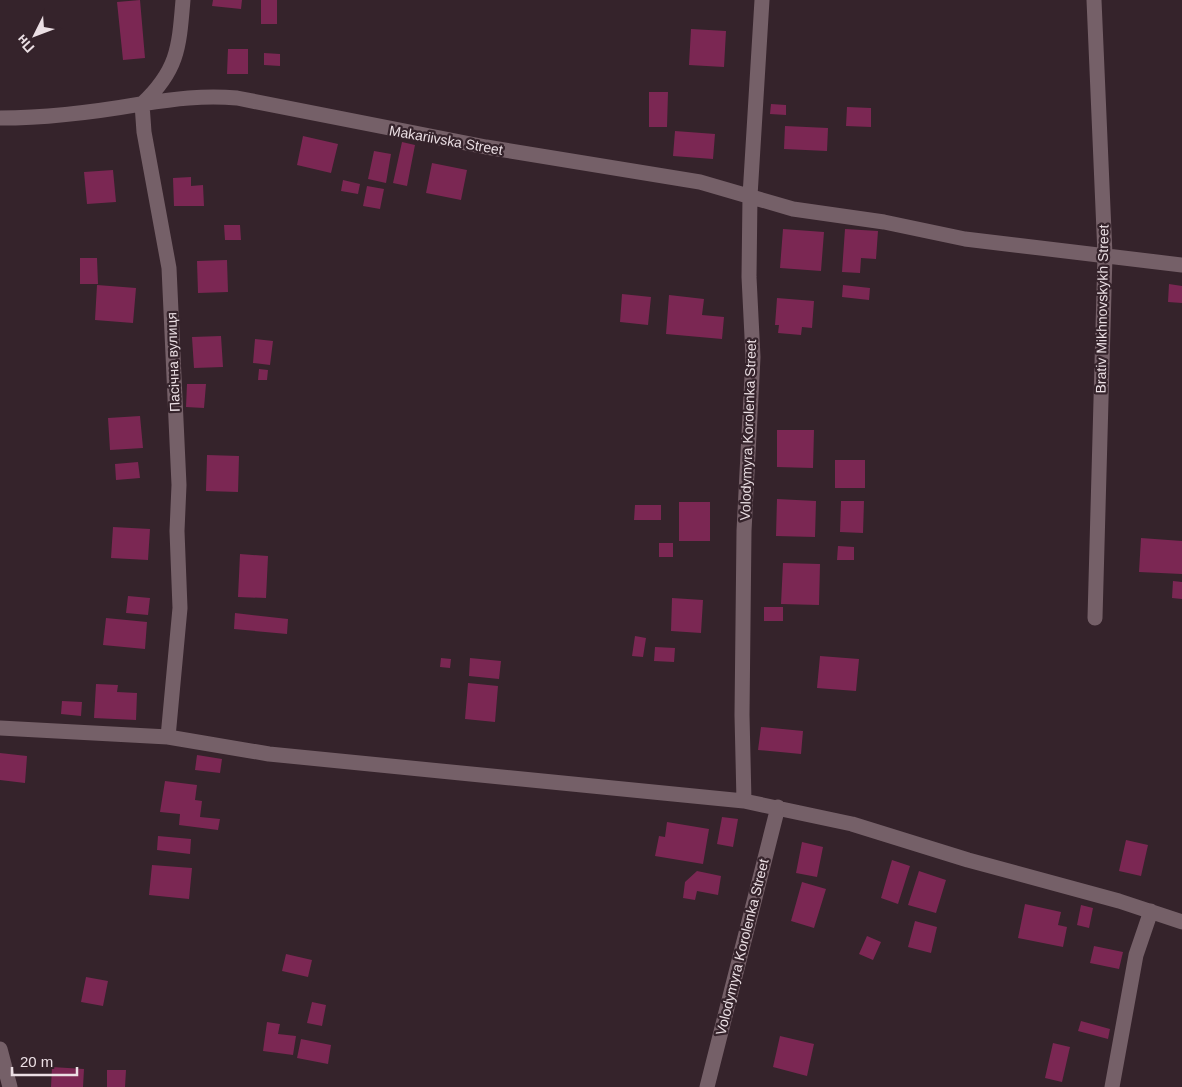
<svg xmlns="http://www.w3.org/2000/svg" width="1182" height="1087" font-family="Arial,sans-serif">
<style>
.building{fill:#7b2753}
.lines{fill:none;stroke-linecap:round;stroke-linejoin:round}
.minor{stroke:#756068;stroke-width:15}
.labels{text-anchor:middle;stroke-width:4.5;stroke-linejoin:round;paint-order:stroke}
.street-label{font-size:14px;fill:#ebdfe4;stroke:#35232b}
</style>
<rect width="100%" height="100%" fill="#35232b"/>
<path class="building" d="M140,0L145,58L123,60L117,2Z
M213,0H242L241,9L212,6Z
M261,0H277V24H261Z
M691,29L726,31L724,67L689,65Z
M228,49H248V74H227Z
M264,53L280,54V66L264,65Z
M649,92H668L667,127H649Z
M771,104L786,105V115L770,114Z
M847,107L871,108V127L846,126Z
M785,126L828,128L827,151L784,149Z
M675,131L715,134L713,159L673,156Z
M303,136L338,144L331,173L297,165Z
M402,142L415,145L407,186L393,183Z
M374,151L391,154L386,183L368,179Z
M432,163L467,170L461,200L426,193Z
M113,170L116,202L87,204L84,172Z
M191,177V186L203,185L204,206H174L173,178Z
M343,180L360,184L358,194L341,191Z
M367,186L384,189L380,209L363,206Z
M224,225H240L241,240H225Z
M783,229L824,232L821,271L780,268Z
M845,229L878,231L876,259L861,258L860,273L842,272Z
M80,258H97L98,284H80Z
M227,260L228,292L198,293L197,261Z
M1169,284L1182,286V303L1168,302Z
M97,285L136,288L133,323L95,320Z
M843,285L870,288L869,300L842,297Z
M622,294L651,297L648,325L620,322Z
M669,295L704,299L702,315L724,317L722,339L666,334Z
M777,298L814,301L812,328L802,327L801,335L778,333L779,325H775Z
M221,336L223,367L194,368L192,337Z
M255,339L273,341L270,365L253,363Z
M259,369L268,370L267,380H258Z
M187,384H206L204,408L186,407Z
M140,416L143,448L110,450L108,418Z
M777,430H814L813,468L777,467Z
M207,455L239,456L238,492L206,491Z
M835,460H865V488H835Z
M138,462L140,478L116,480L115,464Z
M777,499L816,501L815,537L776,536Z
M841,501H864L863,533L840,532Z
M679,502H710V541H679Z
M635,505H661V520H634Z
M113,527L150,529L148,560L111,558Z
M1141,538L1182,541V574L1139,572Z
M659,543H673V557H659Z
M838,546L854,547V560H837Z
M240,554L268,556L266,598L238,597Z
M783,563L820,564L819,605L781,604Z
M1173,581L1182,582V599L1172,598Z
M128,596L150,598L148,615L126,613Z
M672,598L703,600L701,633L671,631Z
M764,607H783V621H764Z
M235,613L288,619L287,634L234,629Z
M106,618L147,622L145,649L103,645Z
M635,636L646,638L643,657L632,656Z
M655,647L675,648L674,662L654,661Z
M820,656L859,659L856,691L817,688Z
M441,658L451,659L450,668L440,667Z
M470,658L501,661L499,679L469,676Z
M468,683L498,686L495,722L465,719Z
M96,684L118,685L117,692L137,693L136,720L94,718Z
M62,701L82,702L81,716L61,714Z
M761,727L803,731L801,754L758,750Z
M0,753L27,756L25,783L0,780Z
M197,755L222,759L220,773L195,770Z
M165,781L197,785L195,800L202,801L200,817L220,819L218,830L179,825L180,814L160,812Z
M722,817L738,819L733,847L717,844Z
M667,822L709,829L703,864L655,856L659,836L665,837Z
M158,836L191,839L190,854L157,850Z
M1126,840L1148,845L1141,876L1119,871Z
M802,842L823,847L817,877L796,873Z
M892,860L910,866L898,904L881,898Z
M152,865L192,868L189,899L149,895Z
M697,871L721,876L718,895L697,891L695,900L683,898L685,882Z
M919,871L946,880L936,913L908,905Z
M802,882L826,889L814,928L791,921Z
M1025,904L1061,912L1058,925L1067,927L1063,947L1018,938Z
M1081,905L1093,908L1089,928L1077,925Z
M915,921L937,927L931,953L908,947Z
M867,936L881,942L873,960L859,954Z
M1094,946L1123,952L1119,969L1090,963Z
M286,954L312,960L308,977L282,971Z
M86,977L108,981L103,1006L81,1002Z
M312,1002L326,1005L322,1026L307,1023Z
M1081,1021L1110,1029L1108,1039L1078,1031Z
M267,1022L280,1024L278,1034L296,1036L293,1055L263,1051Z
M780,1036L814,1044L807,1076L773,1067Z
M301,1039L331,1045L328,1064L297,1058Z
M1053,1043L1070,1047L1062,1082L1045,1078Z
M52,1067L84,1069L83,1087H51Z
M107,1070H126L125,1087H107Z"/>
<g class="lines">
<path class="minor" d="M1094,0L1105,255L1095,618
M0,118C47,118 95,112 141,104C174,99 203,95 237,98L486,147L700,182L793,209L884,222L965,239L1182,265
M0,728L168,737L269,754L744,801L852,824L968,860L1119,901L1182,922
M168,737L180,608L177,531L179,485L169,268L144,132L142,104C178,70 179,48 183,0
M744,801L742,715L744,531L753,357L749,277L750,196L762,0
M0,1049L10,1087
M707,1087L778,807
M1112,1087L1136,955L1151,911"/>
</g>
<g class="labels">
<g class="street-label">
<text transform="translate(446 140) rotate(10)" y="5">Makariivska Street</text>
<text transform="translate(1102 309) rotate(-89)" y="5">Brativ Mikhnovskykh Street</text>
<text transform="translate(173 362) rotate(-92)" y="5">Пасічна вулиця</text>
<text transform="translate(748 430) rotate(-88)" y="5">Volodymyra Korolenka Street</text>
<text transform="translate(742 947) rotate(-76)" y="5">Volodymyra Korolenka Street</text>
</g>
</g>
<g transform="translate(35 35) rotate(228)" stroke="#35232b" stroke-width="4" paint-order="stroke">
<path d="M0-4L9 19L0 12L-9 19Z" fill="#ebdfe4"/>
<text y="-8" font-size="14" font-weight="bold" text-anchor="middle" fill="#ebdfe4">Пн</text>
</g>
<path d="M12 1067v8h65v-8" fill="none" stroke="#ebdfe4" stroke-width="2.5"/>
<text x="20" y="1067" font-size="15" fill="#ebdfe4" stroke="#35232b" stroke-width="4" paint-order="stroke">20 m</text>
</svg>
